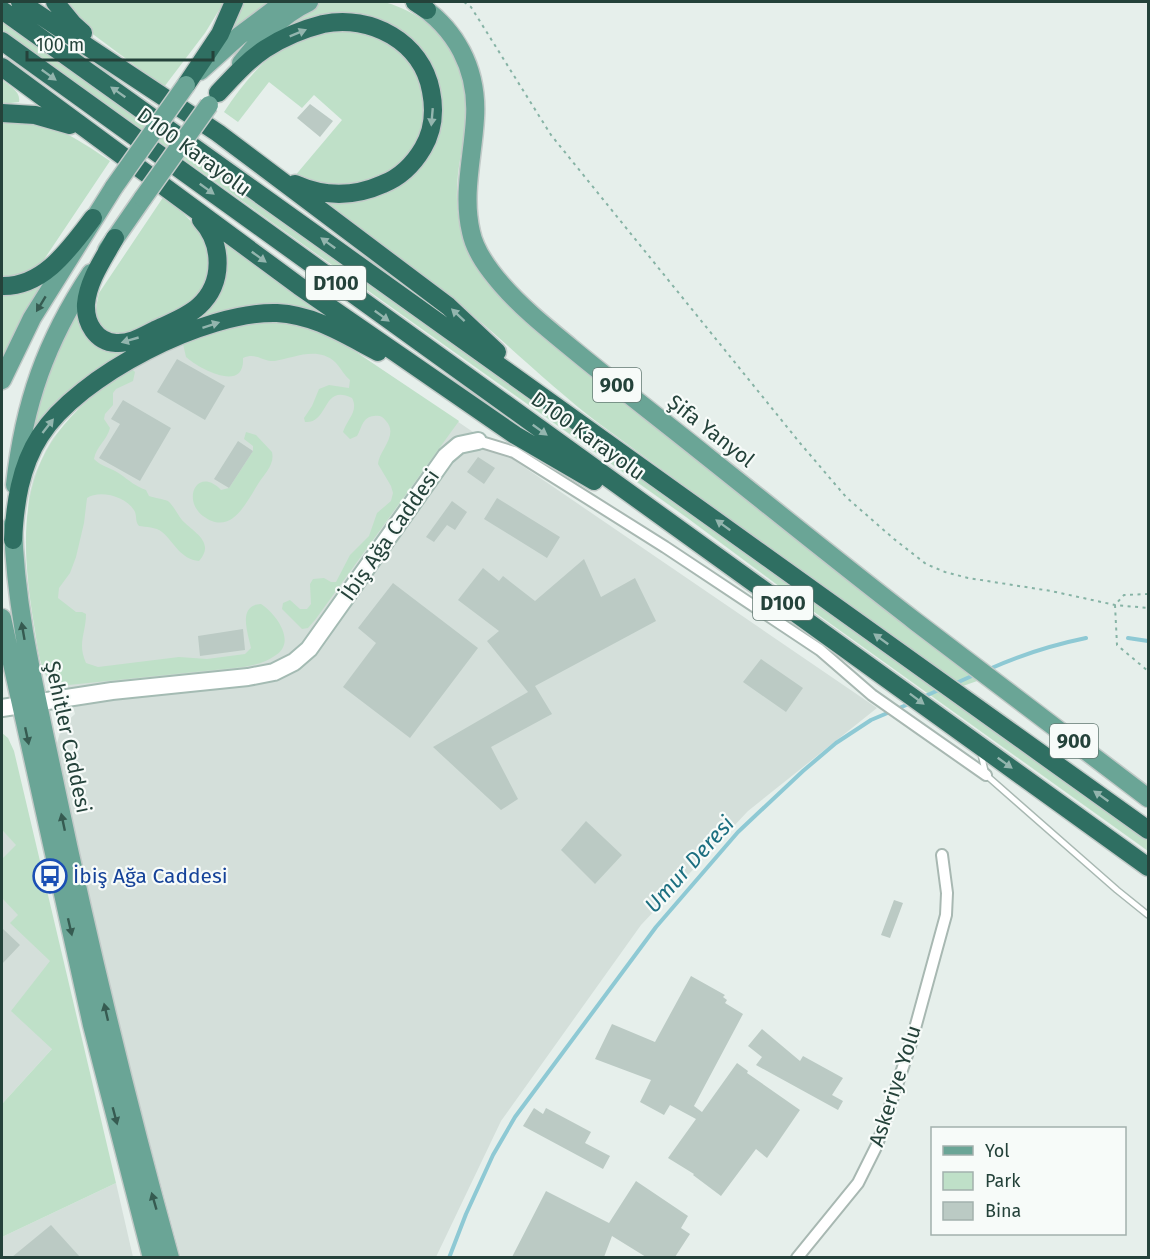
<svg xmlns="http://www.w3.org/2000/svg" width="1150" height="1259" font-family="'Fira Sans',sans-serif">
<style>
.built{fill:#d4dfda}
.green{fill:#bfe0c8}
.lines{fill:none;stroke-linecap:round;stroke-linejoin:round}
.stream{stroke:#8ec9d4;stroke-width:4}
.building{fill:#bbcac4}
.lane-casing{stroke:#a8b8b2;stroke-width:8}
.street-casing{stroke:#a8b8b2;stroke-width:14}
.secondary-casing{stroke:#a4bbb3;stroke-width:20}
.primary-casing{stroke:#c2cac8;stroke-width:21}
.highway-casing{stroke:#c2cac8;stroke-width:21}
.path{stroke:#86b3a5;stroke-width:2;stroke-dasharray:3 4.5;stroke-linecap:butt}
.lane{stroke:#fff;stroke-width:5}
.street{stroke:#fff;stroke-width:10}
.secondary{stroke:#fff;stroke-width:16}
.primary{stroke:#6aa596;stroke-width:18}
.highway{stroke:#2f6f62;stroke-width:18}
.primary-bridge-casing{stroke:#c2cac8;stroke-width:21;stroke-linecap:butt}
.primary-bridge{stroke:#6aa596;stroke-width:18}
.oneway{fill:#93b5ae}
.oneway2{fill:#365b51}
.labels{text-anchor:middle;stroke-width:4.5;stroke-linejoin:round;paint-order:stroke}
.shield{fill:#f7fbf9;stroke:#637a73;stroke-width:1.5}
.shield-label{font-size:20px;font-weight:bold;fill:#24423a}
.street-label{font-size:21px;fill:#24423a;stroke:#f7fbf9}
.transit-label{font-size:21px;fill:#164399;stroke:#f7fbf9;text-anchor:start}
.water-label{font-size:22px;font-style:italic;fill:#1c6f80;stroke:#f7fbf9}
</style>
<rect width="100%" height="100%" fill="#e6efeb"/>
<path class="built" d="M212,333L347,346L877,708L748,811L641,925L501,1121L436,1257L181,1258L126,1056L92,915L58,754L57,743L62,726L75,714L68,687L59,686L52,683L46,676L42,667L38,645L29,590L26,548L29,496L34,476L46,450L53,438L81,406L106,385L139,365L172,349Z
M2,830L26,854L58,950L52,1049L2,1104Z
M116,1183L133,1257H2V1237Z"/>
<path class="green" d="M60,2H224L205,33L164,87L90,32Z
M241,2H272L253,13L233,31L230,28Z
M321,2H384C426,13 461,46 467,92C469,112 465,134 461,154C453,196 455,239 481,275C496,296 517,311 536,328C571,358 605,387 641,415C753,504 865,593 980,680L960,687L601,425C551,387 506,342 458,303C411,265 361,232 312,198C344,207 378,202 405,181L440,108L388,26L270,37L302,11Z
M2,18L1148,839V851L803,604L686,517L2,30Z
M335,29L377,34L411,58L427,101L420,142L392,173L344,188L294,177L342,120L314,95L302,108L269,82L238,122L224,112C242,85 264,56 294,42C307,37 321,33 335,29Z
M2,80C9,86 21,91 19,102L2,104Z
M2,120C49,120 72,135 110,161L39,267L32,273L2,279Z
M164,196C199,225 237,265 188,306C180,312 168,315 159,319C138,329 130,336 106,333C93,317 95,313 99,293Z
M218,235L345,325L290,307L114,360C71,385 57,401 29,441L51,365L78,306L94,342L198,316Z
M49,276L2,358V292Z
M266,321L285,323L316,330L347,346L459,421L315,620L308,628L302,629L282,609L283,603L290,600L300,609H307L311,604L310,584L313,579L324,578L331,582H336L350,555L369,536L377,513L391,501L393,493L391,486L378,464C379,450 399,435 386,421C383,416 379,415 374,416C362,417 362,428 357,436L350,439L343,432C347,419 359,411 352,398C322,383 329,424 305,422L304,418L312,406L319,389L329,385L349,388L350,380C344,375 341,368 335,362C317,346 294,358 275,361C262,362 257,352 243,358C245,394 198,368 186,357L183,344L232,326Z
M132,369L135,372L133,381L116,389L113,393V405L105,414L104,419L110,428C107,440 96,447 94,459C102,467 112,468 120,474C130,481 135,486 146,490L149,496C155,498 163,499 168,501C173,505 178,515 182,520C193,532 216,542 199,561C180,559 175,543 162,532C156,527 146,527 139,526C135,521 137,518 135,512C128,497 100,489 87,498L84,523L76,557L70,573L59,588L58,598L76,612H82L86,614C86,633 77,643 86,663L98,667L179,657L207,659L245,654L251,648C248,633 237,605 261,604C275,613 297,641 276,655C267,662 255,665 244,667L59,686C38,676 38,646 34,625C15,507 23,435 132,369Z
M246,432L256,435L272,452C275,465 264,474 258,484C246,503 231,537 203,516C181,499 198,466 221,490L229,488L253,451V446L244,439Z
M2,733L8,738L14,751L116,1183L2,1237V1104L52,1049L11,1011L50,961L10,923L18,915L2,898V859L16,845L2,830Z"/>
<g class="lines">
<path class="stream" d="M1128,638L1148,641
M987,670C1018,656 1052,645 1086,638
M954,684L974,675
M923,697L941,689
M449,1258L466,1214L493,1155L515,1117L656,927L738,832L803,771L836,743L871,720L911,703"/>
</g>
<path class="building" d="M310,104L333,121L320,137L297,118Z
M177,359L225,386L205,420L157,392Z
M123,400L171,428L140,481L99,458L120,424L111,419Z
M238,441L253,451L229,488L214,479Z
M478,457L495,468L484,484L467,472Z
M497,498L560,537L547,558L484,519Z
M452,501L467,512L455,530L447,525L434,542L426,537Z
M584,559L601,597L635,578L656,621L535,686L552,714L491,747L518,799L501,810L433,747L528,692L487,641L499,631L458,600L483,568L499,581L503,576L535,601Z
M393,583L478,648L410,738L343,687L376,643L358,628Z
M243,629L245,650L200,656L198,636Z
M761,659L803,688L786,712L743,682Z
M586,821L622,855L595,884L561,850Z
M894,900L903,903L890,938L881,935Z
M2,928L20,945L2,964Z
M691,976L725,995L723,997L727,1000L725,1003L743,1014L694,1106L702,1112L737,1063L748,1071L747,1073L800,1110L767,1158L756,1149L721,1196L693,1175L694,1174L668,1158L696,1119L670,1105L664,1115L640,1102L651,1080L595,1059L612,1024L655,1042Z
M762,1029L800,1061L803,1056L843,1078L832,1095L843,1101L838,1110L756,1065L762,1057L748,1046Z
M534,1108L543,1114L546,1108L591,1132L585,1143L610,1156L603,1169L523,1126Z
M636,1181L688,1216L681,1228L690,1234L675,1257H646L612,1236L604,1257H512L546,1191L609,1223Z
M51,1225L80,1257H12Z"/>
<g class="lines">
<defs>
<path id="lane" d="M981,754L986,775L1117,890L1148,915"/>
<path id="street" d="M478,441L514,452L665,547L820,650L872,695L986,775
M797,1258L858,1183L877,1145L911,1043L946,915L947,893L942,855"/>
<path id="secondary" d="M2,708L112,691L248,677L274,672L294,662L309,649L446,456L459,445L478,441"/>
<path id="primary" d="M415,2C456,28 478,69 475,118C473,156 462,194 471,232C475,252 489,270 502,285C522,308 547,328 570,347C616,385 663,421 709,458C778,513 846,568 916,622C993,681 1071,739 1148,798
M241,63C260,39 281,15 309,2
M200,71L239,36L284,2
M107,250L143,198
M2,380L32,318L114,187
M15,485C24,403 46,341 91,273
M13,524C15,614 38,701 56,789C89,946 127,1102 170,1258
M2,618L92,1025L152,1258"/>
<path id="highway" d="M20,2L218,133L448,306L497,352
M55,2L73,24L83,33
M415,2L427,10
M2,10L1148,830
M2,41L1148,867
M2,67L299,286L515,435L594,481
M186,85L220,34L234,2
M218,93C233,77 247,61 265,49C282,38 303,29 323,24C371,14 422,42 431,91C435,111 433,131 423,148C413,165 401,177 383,184C354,197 324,197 295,184
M2,113L35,115L70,125
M115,238C104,258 88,280 86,304C85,323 96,342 116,343C130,344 143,336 155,330C170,323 187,317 199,306C224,283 223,244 201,220
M2,286C44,287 70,248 93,218
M13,540C15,504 20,467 40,436C79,375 205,311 277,313C315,315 345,335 378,352"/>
</defs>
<use href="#lane" class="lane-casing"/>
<use href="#street" class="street-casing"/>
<use href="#secondary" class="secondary-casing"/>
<use href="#primary" class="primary-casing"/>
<use href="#highway" class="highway-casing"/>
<path class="path" d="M464,2L471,7L551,135L800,443L846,497L894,539L926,564L945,572L968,578L1051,591L1115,605L1148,608
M1148,594L1124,595L1115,605L1117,645L1148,671"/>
<use href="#lane" class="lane"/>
<use href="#street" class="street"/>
<use href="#secondary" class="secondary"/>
<use href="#primary" class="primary"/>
<use href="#highway" class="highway"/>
<defs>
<path id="primary-bridge" d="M114,187L186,85
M143,198L209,105"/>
</defs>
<use href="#primary-bridge" class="primary-bridge-casing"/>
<use href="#primary-bridge" class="primary-bridge"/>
</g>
<defs><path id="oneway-solid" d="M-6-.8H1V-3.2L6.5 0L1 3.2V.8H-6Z" transform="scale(1.5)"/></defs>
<g class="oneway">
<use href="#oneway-solid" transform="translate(298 33) rotate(-22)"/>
<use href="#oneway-solid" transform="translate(49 75) rotate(36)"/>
<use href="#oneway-solid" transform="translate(118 92) rotate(-145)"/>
<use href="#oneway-solid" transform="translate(432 117) rotate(95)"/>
<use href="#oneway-solid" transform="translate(207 189) rotate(36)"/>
<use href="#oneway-solid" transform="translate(328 243) rotate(-144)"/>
<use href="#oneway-solid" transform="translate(259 257) rotate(36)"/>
<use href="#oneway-solid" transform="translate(458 315) rotate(-137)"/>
<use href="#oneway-solid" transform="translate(382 316) rotate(36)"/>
<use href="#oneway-solid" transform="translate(211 325) rotate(-18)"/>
<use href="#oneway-solid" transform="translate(130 340) rotate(164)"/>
<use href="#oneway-solid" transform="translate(48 426) rotate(-52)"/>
<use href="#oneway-solid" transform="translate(540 430) rotate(36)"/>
<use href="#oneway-solid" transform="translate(723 525) rotate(-144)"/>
<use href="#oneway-solid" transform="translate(881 639) rotate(-144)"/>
<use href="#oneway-solid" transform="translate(917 699) rotate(37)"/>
<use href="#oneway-solid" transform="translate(1005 763) rotate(36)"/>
<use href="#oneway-solid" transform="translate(1101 796) rotate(-145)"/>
</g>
<g class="oneway2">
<use href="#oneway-solid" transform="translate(41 304) rotate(121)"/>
<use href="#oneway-solid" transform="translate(23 631) rotate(-100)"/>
<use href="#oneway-solid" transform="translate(27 736) rotate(78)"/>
<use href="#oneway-solid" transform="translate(63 822) rotate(-102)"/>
<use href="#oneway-solid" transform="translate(70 927) rotate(77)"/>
<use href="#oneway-solid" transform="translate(106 1012) rotate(-103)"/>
<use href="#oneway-solid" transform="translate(115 1116) rotate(75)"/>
<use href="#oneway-solid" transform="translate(154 1201) rotate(-106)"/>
</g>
<defs>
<symbol id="bus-ring" viewBox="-11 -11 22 22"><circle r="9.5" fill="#f7fbf9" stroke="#1a4fb4" stroke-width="1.5"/><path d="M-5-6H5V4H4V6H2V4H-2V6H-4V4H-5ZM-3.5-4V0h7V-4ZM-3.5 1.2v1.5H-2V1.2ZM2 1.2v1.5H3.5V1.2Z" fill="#1a4fb4"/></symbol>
</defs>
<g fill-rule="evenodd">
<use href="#bus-ring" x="31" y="857" width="38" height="38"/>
</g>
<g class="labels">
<g class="shield">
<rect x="306" y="266" width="60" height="34" rx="4.5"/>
<rect x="593" y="368" width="48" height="34" rx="4.5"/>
<rect x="753" y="586" width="60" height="34" rx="4.5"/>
<rect x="1050" y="724" width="48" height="34" rx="4.5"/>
</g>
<g class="shield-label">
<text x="336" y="290">D100</text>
<text x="617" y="392">900</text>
<text x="783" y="610">D100</text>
<text x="1074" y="748">900</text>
</g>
<g class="street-label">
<text transform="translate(194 152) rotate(36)" y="7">D100 Karayolu</text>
<text transform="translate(711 431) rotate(38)" y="7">Şifa Yanyol</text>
<text transform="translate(588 436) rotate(36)" y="7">D100 Karayolu</text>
<text transform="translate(390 535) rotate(-55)" y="7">İbiş Ağa Caddesi</text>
<text transform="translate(68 737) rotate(78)" y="7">Şehitler Caddesi</text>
<text transform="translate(895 1086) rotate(-72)" y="7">Askeriye Yolu</text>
</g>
<g class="transit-label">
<text x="73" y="883">İbiş Ağa Caddesi</text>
</g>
<g class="water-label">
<text transform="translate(689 864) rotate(-48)" y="8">Umur Deresi</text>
</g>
</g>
<rect width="1150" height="1259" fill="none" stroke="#24423a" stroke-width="6"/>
<rect x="931" y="1127" width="195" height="108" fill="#f7fbf9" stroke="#a3b1ad" stroke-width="1.5"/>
<rect x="943" y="1146" width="30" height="9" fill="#6aa596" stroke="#a3b1ad" stroke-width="1.5"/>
<text x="985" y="1157" font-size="18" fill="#24423a">Yol</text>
<rect x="943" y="1172" width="30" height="18" fill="#bfe0c8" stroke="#a3b1ad" stroke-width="1.5"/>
<text x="985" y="1187" font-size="18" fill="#24423a">Park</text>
<rect x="943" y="1202" width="30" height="18" fill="#bbcac4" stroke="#a3b1ad" stroke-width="1.5"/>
<text x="985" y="1217" font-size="18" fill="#24423a">Bina</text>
<path d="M27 51v9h186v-9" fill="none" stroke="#24423a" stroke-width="3"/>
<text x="36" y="51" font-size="18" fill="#24423a" stroke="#f7fbf9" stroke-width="4.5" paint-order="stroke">100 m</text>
</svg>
